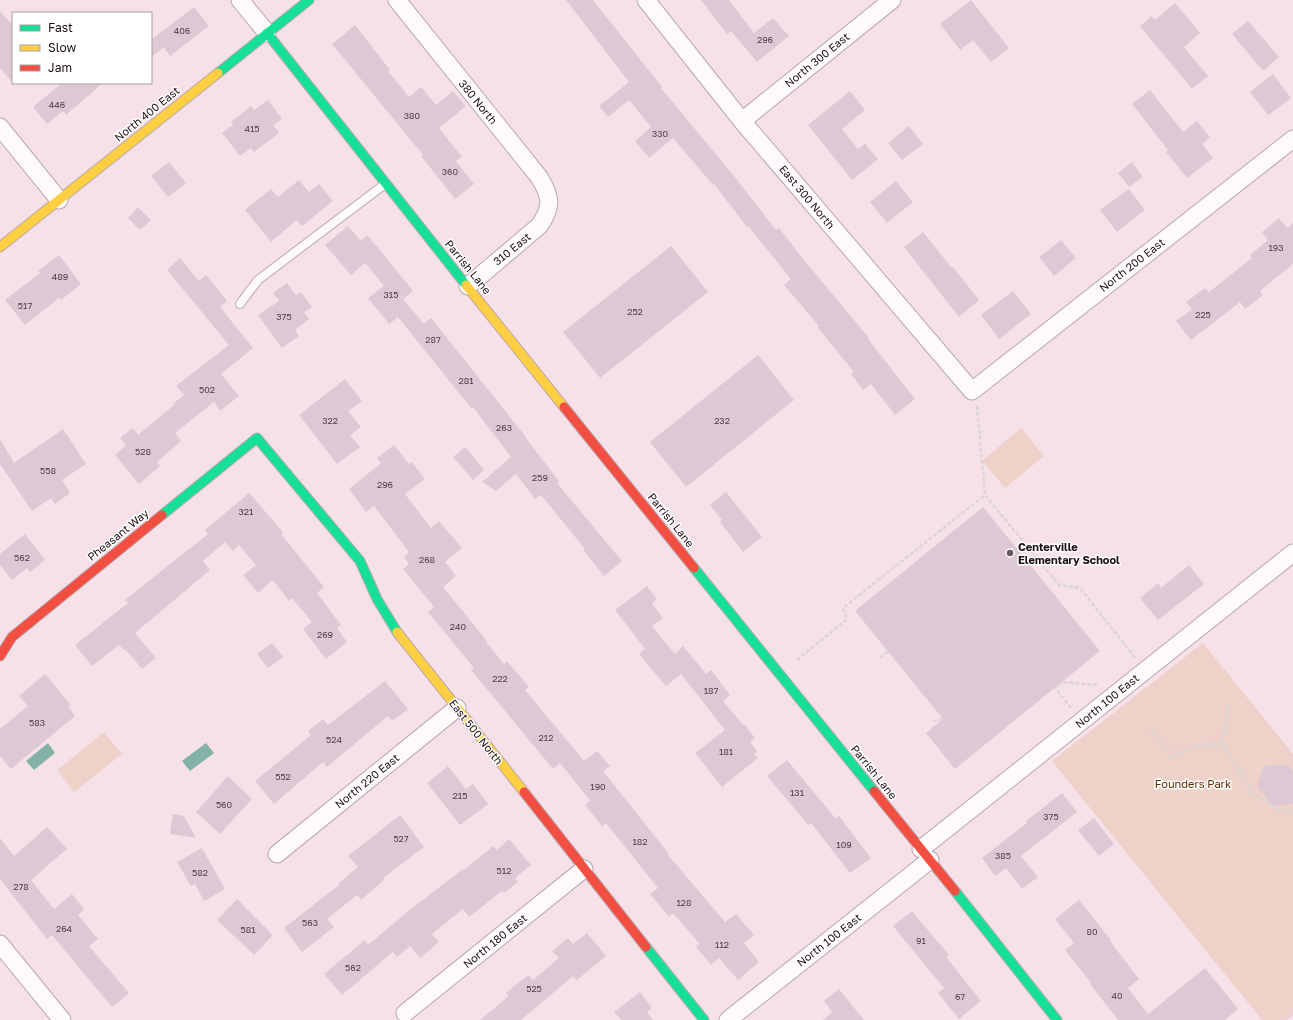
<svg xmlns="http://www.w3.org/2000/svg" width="1293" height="1020" font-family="'Golos Text',sans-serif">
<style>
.green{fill:#eed1c9}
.water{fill:#85b2a6}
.building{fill:#ddc8d4}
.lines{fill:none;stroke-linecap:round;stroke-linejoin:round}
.lane-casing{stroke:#b9a7ae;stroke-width:10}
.street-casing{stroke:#b9a7ae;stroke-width:19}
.fast-casing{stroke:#b9a7ae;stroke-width:11}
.slow-casing{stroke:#b9a7ae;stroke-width:11}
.jam-casing{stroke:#b9a7ae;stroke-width:11}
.path{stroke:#dbd5d7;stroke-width:2.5;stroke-dasharray:4 2;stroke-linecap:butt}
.lane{stroke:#fefafc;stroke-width:8}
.street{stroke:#fefafc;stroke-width:17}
.fast{stroke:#16e098;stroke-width:9}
.slow{stroke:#ffcf43;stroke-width:9}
.jam{stroke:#f24e42;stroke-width:9}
.poi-dot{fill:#6a585f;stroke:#fff;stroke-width:1.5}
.labels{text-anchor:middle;stroke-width:3;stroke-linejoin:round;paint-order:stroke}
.number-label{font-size:9px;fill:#514048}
.street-label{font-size:11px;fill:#1e0f15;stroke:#fff}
.poi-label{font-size:11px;font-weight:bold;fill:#1e0f15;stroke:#fff;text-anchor:start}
.park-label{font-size:11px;fill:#5d2b00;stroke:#fff}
</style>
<rect width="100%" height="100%" fill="#f7e1e9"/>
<path class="green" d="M1021,428L1044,456L1005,488L982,461Z
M1203,643L1293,754V1015L1287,1020H1262L1052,761Z
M104,732L122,754L74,792L57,770Z"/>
<path class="water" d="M48,743L55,753L34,770L26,761Z
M206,743L214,753L190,771L182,761Z"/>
<path class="building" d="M566,0H593L662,87L661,88L730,171L776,230L779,228L800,255L869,338L868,339L915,399L895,415L871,384L863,390L851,374L854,372L817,327L819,326L784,285L791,279L748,226L747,227L714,184L713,185L673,138L649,158L635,141L651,127L629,100L608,117L599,106L629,82Z
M701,0H729L754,33L773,18L789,36L757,62L731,31L727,34Z
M971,0L1009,48L991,62L973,40L960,50L940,24Z
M1175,3L1200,33L1184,47L1208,76L1192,89L1140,26L1152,16L1155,20Z
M194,7L209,26L170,56L164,47L151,57V40Z
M0,11L13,26V83L0,68Z
M1248,21L1279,57L1263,71L1232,34Z
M355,25L390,70L388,71L409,97L421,87L436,105L453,91L466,106L439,128L462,157L456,161L474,184L455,199L421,156L423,155L332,44Z
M1273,74L1291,98L1268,115L1250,92Z
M62,83H103L66,115L63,111L47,124L33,107Z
M1150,90L1183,132L1197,121L1210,137L1202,144L1213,158L1187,178L1166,152L1168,150L1132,104Z
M850,91L865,110L842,129L858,149L865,144L878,159L852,180L808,125Z
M268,100L282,119L273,125L279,133L254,152L251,148L240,156L222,133L233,125L231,122L251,106L254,110Z
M909,126L923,144L902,160L888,143Z
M169,162L186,183L168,197L151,176Z
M1132,162L1143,177L1129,187L1118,173Z
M299,180L309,192L319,184L333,201L302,226L297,220L271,242L245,210L271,189L278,197Z
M896,181L913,202L887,223L870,202Z
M1129,189L1145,210L1117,232L1100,210Z
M138,207L151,220L140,230L128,218Z
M1279,218L1287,228L1293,223V264L1260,291L1263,295L1245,309L1240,302L1191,340L1176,321L1192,309L1186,302L1205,288L1209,292L1252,258L1250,255L1268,240L1262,232Z
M348,226L361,241L367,235L380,250L413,291L403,299L424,324L431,318L526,437H525L559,481L557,483L622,561L604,576L583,550L585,549L541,495L535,499L516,474L496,491L482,482L511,457L473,407L471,408L398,317L389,324L368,298L384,286L365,263L351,275L325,245Z
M923,232L952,268L953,267L979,300L959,317L904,247Z
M1061,240L1076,258L1054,276L1039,257Z
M671,246L708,292L600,378L563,332Z
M59,255L81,284L61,300L59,298L25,325L5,300L40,273L38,271Z
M180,258L199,281L206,275L227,301L220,307L253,348L221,374L239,396L220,411L214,402L175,433L181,441L157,462L160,466L139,484L115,455L126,445L120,438L133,428L138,435L175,404L174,403L184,395L176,386L229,345L167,270Z
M287,283L296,295L301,292L312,307L304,312L309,319L295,330L299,336L282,348L258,315L279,301L273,293Z
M1013,291L1031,314L999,339L981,315Z
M758,355L794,400L686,487L650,442Z
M345,379L362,401L348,411L361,427L350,435L360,447L337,464L299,415Z
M63,429L86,464L62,480L70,493L55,504L51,498L32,511L0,464V439L14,463Z
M394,445L409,464L412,462L425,479L405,494L431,528L439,521L462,548L445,562L456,576L443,587L487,641L486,642L504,664L507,661L529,687L525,690L584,761L597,751L610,766L603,771L669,854L668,855L725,922L736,914L754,935L744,943L759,962L738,980L719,958L711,965L696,947L700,944L673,913L669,917L650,894L658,888L606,823L602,826L585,805L590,800L560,763L553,769L471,670L474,668L428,612L434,607L403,569L409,564L404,557L409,552L374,506L366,512L349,489L381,463L377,458Z
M465,447L484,470L473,480L453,457Z
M726,492L762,537L743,552L720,522L722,520L710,505Z
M249,493L283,532L281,534L324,587L317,593L341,625L337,628L347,642L326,659L303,629L312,622L292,598L289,601L273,580L258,593L243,575L256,565L239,545L233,551L225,542L203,561L210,570L135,633L156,658L142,669L125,649L124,650L119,645L92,666L75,645L128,603L125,600L208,534L205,530Z
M983,507L1100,651L955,769L926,733L943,719L855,611Z
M25,534L45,560L30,572L27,568L12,580L0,565V554Z
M1189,565L1204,584L1158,620L1140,598L1158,583L1161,588Z
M647,586L657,599L652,603L663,618L652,626L675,654L683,646L706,674L711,670L730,695L723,701L743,725L744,724L755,738L750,742L757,751L754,754L758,758L722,787L695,753L725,730L681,674L666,686L639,654L645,649L615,610Z
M272,643L283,657L268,668L257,654Z
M45,674L71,705L68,707L75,716L11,769L0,756V729L28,706L19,696Z
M385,681L408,709L392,721L388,716L327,767L323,762L274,804L255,781L311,735L308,731L323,719L328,725Z
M787,760L836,819L839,816L871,858L850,873L811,823L808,825L767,776Z
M1288,765L1293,771V804L1272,806L1257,786L1264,766Z
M448,766L466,789L473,784L488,804L460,825L427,783Z
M228,776L252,799L220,834L196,812Z
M1062,793L1077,812L1021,856L1038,877L1022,889L1006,868L995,876L982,858L1027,823L1026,821Z
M173,814L184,816L196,838L170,834Z
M400,815L424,847L383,878L384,880L361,900L357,895L327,919L334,927L302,952L284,928L340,884L339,883L358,867L348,856Z
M1094,818L1114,844L1099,856L1078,830Z
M47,827L67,849L31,880L54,909L72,894L84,909L78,915L98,939L89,946L129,993L112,1007L52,935L47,939L0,879V838L14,856Z
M509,839L531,865L515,878L518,882L504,893L502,891L469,917L463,909L432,934L439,942L420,958L410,946L397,957L393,952L342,995L324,974L365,940L368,945L411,909L463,869L464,870L493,846L497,850Z
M202,848L225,889L204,901L195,884L191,886L177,862Z
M237,899L273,935L254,955L217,920Z
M1079,900L1111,940L1110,941L1139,979L1128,988L1148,1014L1205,968L1238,1009L1225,1020H1118L1090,984L1091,983L1065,950L1074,943L1055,919Z
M912,911L949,955L946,957L981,1001L959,1019L938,993L944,988L893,926Z
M587,933L606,956L577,980L573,976L521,1020H480L509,996L506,993L528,975L533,980L559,958L552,951L568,938L573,944Z
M839,989L864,1020H823L832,1012L824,1001Z
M640,992L652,1008L647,1012L653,1020H621L614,1012Z"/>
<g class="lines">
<defs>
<path id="lane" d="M240,304L258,280L385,184"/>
<path id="street" d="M240,0L267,33
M397,0L539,177C551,196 553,207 539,226L468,286
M646,0L742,121L972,391L1293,139
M742,121L892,0
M0,127L59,200
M921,849L1293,553
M277,854L457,708
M0,944L62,1020
M405,1013L584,869
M728,1020L930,860"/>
<path id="fast" d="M267,33L466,285
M218,73L309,0
M162,515L257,438L360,561L377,599L397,632
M694,568L874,791
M955,891L1057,1020
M646,947L704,1020"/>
<path id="slow" d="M0,247L218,73
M466,285L564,407
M397,632L524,792"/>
<path id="jam" d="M564,407L694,568
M0,656L12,637L162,515
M874,791L955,891
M524,792L646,947"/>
</defs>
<use href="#lane" class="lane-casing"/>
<use href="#street" class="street-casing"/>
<use href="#fast" class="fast-casing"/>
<use href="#slow" class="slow-casing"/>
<use href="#jam" class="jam-casing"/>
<path class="path" d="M977,406L985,495L1059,585L1080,588L1136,659
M880,658L888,651
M797,660L847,619L843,608L985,495
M1229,705L1222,744L1254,794L1279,810L1290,811L1293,814
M1071,708L1055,688L1063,682L1098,685
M933,721L943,719
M1151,731L1173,757C1192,746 1200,744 1222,744"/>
<use href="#lane" class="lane"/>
<use href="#street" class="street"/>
<use href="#fast" class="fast"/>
<use href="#slow" class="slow"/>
<use href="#jam" class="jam"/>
</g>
<circle class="poi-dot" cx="1010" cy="553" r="4"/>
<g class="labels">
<g class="number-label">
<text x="182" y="34">406</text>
<text x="765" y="43">296</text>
<text x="57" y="108">446</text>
<text x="412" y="119">380</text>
<text x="252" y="132">415</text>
<text x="660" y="137">330</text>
<text x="450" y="175">360</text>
<text x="1276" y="251">193</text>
<text x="60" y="280">489</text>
<text x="391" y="298">315</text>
<text x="25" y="309">517</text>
<text x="635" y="315">252</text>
<text x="1203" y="318">225</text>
<text x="284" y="320">375</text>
<text x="433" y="343">287</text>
<text x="466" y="384">281</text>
<text x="207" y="393">502</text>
<text x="330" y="424">322</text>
<text x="722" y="424">232</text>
<text x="504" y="431">263</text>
<text x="143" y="455">528</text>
<text x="48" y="474">558</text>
<text x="540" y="481">259</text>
<text x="385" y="488">296</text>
<text x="246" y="515">321</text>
<text x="22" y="561">562</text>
<text x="427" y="563">268</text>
<text x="458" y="630">240</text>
<text x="325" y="638">269</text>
<text x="500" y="682">222</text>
<text x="711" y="694">187</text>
<text x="37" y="726">583</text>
<text x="546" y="741">212</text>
<text x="334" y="743">524</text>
<text x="726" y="755">181</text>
<text x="283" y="780">552</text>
<text x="598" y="790">190</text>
<text x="797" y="796">131</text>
<text x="460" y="799">215</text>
<text x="224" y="808">560</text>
<text x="1051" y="820">375</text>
<text x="401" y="842">527</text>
<text x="640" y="845">182</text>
<text x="844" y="848">109</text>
<text x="1003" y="859">385</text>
<text x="504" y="874">512</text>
<text x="200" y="876">582</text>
<text x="21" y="890">278</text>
<text x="684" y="906">128</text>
<text x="310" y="926">563</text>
<text x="64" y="932">264</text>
<text x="248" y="933">581</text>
<text x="1092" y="935">80</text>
<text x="921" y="944">91</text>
<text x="722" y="948">112</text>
<text x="353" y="971">562</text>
<text x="534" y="992">525</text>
<text x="1117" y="999">40</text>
<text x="960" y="1000">67</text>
</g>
<g class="street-label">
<text transform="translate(817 60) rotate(-39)" y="4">North 300 East</text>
<text transform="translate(478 102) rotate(51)" y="4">380 North</text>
<text transform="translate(147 114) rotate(-39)" y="4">North 400 East</text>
<text transform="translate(807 197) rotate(50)" y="4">East 300 North</text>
<text transform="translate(512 249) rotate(-39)" y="4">310 East</text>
<text transform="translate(1132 265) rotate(-38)" y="4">North 200 East</text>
<text transform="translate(468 267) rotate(51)" y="4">Parrish Lane</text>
<text transform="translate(671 520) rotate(51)" y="4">Parrish Lane</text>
<text transform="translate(118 535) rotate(-39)" y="4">Pheasant Way</text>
<text transform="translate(1107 701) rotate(-39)" y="4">North 100 East</text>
<text transform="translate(476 732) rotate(52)" y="4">East 500 North</text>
<text transform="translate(874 772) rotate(51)" y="4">Parrish Lane</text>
<text transform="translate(367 781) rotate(-39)" y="4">North 220 East</text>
<text transform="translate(829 940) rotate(-38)" y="4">North 100 East</text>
<text transform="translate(495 941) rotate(-39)" y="4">North 180 East</text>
</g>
<g class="poi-label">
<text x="1018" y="551">Centerville<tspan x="1018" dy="13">Elementary School</tspan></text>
</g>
<g class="park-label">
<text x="1193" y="788">Founders Park</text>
</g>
</g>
<rect x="12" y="12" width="140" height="72" fill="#ffffff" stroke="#a59fa1"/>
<rect x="20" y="25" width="20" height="6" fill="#16e098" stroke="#a59fa1"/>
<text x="48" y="32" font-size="12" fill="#1e0f15">Fast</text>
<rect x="20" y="45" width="20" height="6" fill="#ffcf43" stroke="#a59fa1"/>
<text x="48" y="52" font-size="12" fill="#1e0f15">Slow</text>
<rect x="20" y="65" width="20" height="6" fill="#f24e42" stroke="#a59fa1"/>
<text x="48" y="72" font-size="12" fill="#1e0f15">Jam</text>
</svg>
